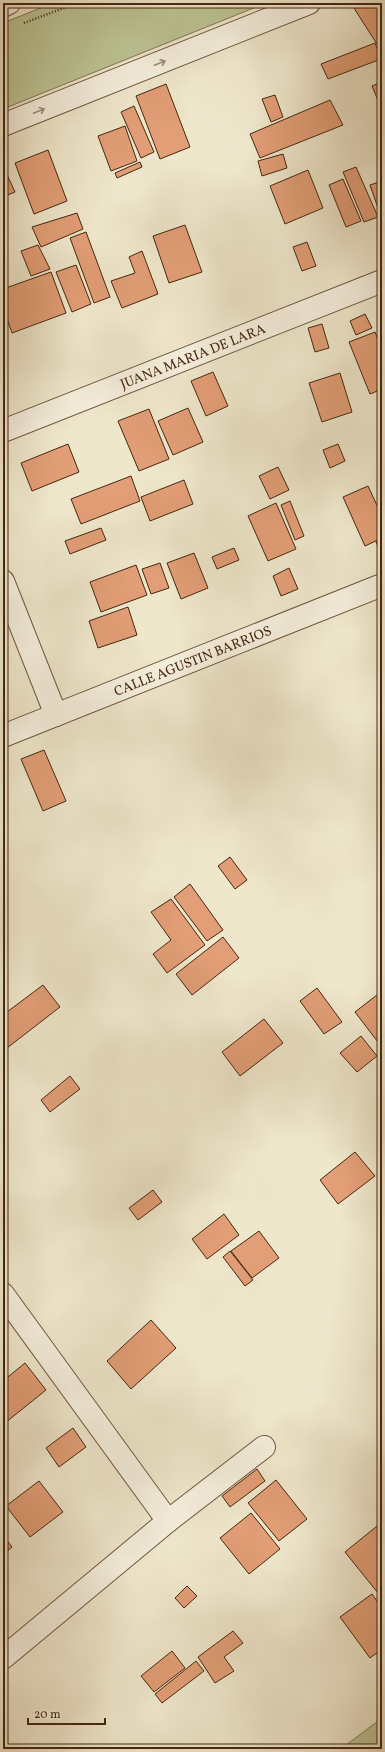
<svg xmlns="http://www.w3.org/2000/svg" width="385" height="1752" font-family="Vollkorn,serif">
<style>
.green{fill:#bdc495;stroke:#817652}
.building{fill:#e29e76;stroke:#45270f}
.lines{fill:none;stroke-linecap:round;stroke-linejoin:round}
.minor-casing{stroke:#70573e;stroke-width:24}
.path{stroke:#45270f;stroke-width:2.5;stroke-dasharray:1 2;stroke-linecap:butt}
.minor{stroke:#f5efde;stroke-width:22}
.oneway{stroke:#9d8b76}
.labels{text-anchor:middle;stroke-width:3;stroke-linejoin:round;paint-order:stroke}
.street-label{font-size:14px;fill:#45270f;stroke:#f5efde}
</style>
<rect width="100%" height="100%" fill="#efe7cc"/>
<filter id="stains"><feTurbulence type="fractalNoise" baseFrequency=".005" numOctaves="4"/><feColorMatrix values="0 0 0 0 .2 0 0 0 0 .09 0 0 0 0 .02 0 0 0 .5 -.17"/></filter>
<radialGradient id="worn" r=".72"><stop offset=".6" stop-color="#630" stop-opacity="0"/><stop offset="1" stop-color="#630" stop-opacity=".3"/></radialGradient>
<path class="green" d="M53,3H266L3,109V23Z
M382,1718V1749H341Z"/>
<path class="building" d="M357,3H382V52L352,5Z
M375,43L381,59L328,79L321,64Z
M382,82V110L372,86Z
M166,84L190,147L160,159L136,96Z
M275,95L283,117L271,122L262,99Z
M330,100L343,125L260,158L250,134Z
M134,106L154,152L141,158L121,112Z
M125,126L137,161L111,171L98,136Z
M48,150L67,201L34,214L15,163Z
M283,154L287,168L262,176L258,161Z
M140,162L142,167L117,178L115,173Z
M3,166L15,192L3,197Z
M356,167L378,217L364,222L343,172Z
M308,170L323,208L285,224L270,186Z
M343,179L361,221L346,227L329,185Z
M382,181V213L380,214L370,185Z
M77,213L83,229L41,247L32,227Z
M185,225L202,272L169,283L153,236Z
M86,232L110,297L94,303L70,238Z
M307,242L316,266L302,271L293,247Z
M38,245L50,269L31,276L21,251Z
M142,251L158,294L122,308L111,281L135,273L129,257Z
M76,265L91,304L72,312L56,272Z
M51,272L66,313L12,333L3,307V289Z
M365,314L372,328L356,335L350,321Z
M322,324L329,348L315,352L308,328Z
M375,332L382,350V389L370,394L349,342Z
M213,372L228,406L206,416L191,381Z
M340,373L352,412L322,422L309,383Z
M188,408L203,442L173,455L158,421Z
M149,409L169,459L139,471L118,421Z
M68,444L79,472L32,491L21,463Z
M338,444L345,461L330,468L323,450Z
M278,467L289,490L270,499L259,476Z
M131,476L140,501L81,524L71,499Z
M184,480L193,504L150,521L141,497Z
M368,486L382,516V538L365,546L343,497Z
M290,501L304,536L295,540L281,505Z
M276,503L296,549L268,561L248,516Z
M101,528L106,540L70,554L65,541Z
M382,540V548L379,549L376,542Z
M234,548L239,560L217,569L212,557Z
M194,553L208,588L181,599L167,563Z
M160,563L169,588L151,594L142,569Z
M136,565L147,595L101,612L90,582Z
M289,568L298,589L281,596L273,576Z
M128,607L137,635L98,648L89,621Z
M44,750L66,801L43,811L21,759Z
M230,857L247,880L235,889L218,866Z
M190,884L223,930L207,941L174,897Z
M171,899L205,945L167,973L153,954L171,940L151,912Z
M223,937L239,958L192,995L176,974Z
M43,985L60,1007L7,1048L3,1042V1015Z
M317,988L342,1022L324,1034L300,1001Z
M382,991V1046H381L355,1012Z
M264,1019L283,1043L240,1076L222,1052Z
M361,1036L377,1056L357,1072L340,1053Z
M70,1076L80,1089L50,1112L41,1100Z
M355,1152L375,1176L338,1204L320,1180Z
M153,1190L162,1202L138,1220L129,1208Z
M224,1214L239,1235L207,1259L192,1239Z
M259,1231L279,1258L252,1278L231,1251Z
M230,1251L253,1280L245,1286L223,1257Z
M151,1320L176,1348L131,1389L107,1361Z
M25,1363L46,1390L5,1423L3,1420V1381Z
M73,1428L86,1447L59,1467L46,1448Z
M257,1469L265,1481L230,1507L222,1496Z
M276,1480L307,1519L279,1541L248,1503Z
M39,1481L63,1512L30,1537L6,1506Z
M251,1513L280,1549L249,1574L220,1538Z
M382,1522V1598L345,1552Z
M3,1535L12,1547L3,1555Z
M187,1586L197,1596L184,1608L175,1598Z
M372,1594L382,1608V1649L370,1658L340,1617Z
M233,1631L243,1643L224,1657L234,1671L215,1683L198,1657Z
M172,1651L185,1668L154,1692L141,1676Z
M196,1661L204,1671L162,1703L155,1694Z"/>
<g class="lines">
<defs>
<g id="minor">
<path d="M3,6L9,3"/>
<path d="M3,125L309,3"/>
<path id="s1" d="M3,431L382,281"/>
<path d="M3,581L56,715"/>
<path id="s2" d="M3,736L382,585"/>
<path d="M3,1294L168,1521"/>
<path d="M3,1658L168,1521L264,1447"/>
</g>
</defs>
<use href="#minor" class="minor-casing"/>
<path class="path" d="M24,23L77,3"/>
<use href="#minor" class="minor"/>
</g>
<defs><path id="oneway-shaft" d="M-6 0H5M1.5-3L5.5 0L1.5 3" fill="none" stroke-width="1.6" stroke-linecap="round" stroke-linejoin="round"/></defs>
<g class="oneway">
<use href="#oneway-shaft" transform="translate(160 63) rotate(-22)"/>
<use href="#oneway-shaft" transform="translate(39 111) rotate(-22)"/>
</g>
<g class="labels">
<g class="street-label">
<text dy="5" stroke="none"><textPath href="#s1" startOffset="204">JUANA MARIA DE LARA</textPath></text>
<text dy="5" stroke="none"><textPath href="#s2" startOffset="204">CALLE AGUSTIN BARRIOS</textPath></text>
</g>
</g>
<rect width="385" height="1752" fill="none" stroke="#efe7cc" stroke-width="16"/>
<rect x="4" y="4" width="377" height="1744" fill="none" stroke="#45270f" stroke-width="2"/>
<rect x="8" y="8" width="369" height="1736" fill="none" stroke="#45270f"/>
<path d="M28 1718v6h77v-6" fill="none" stroke="#45270f" stroke-width="2"/>
<text x="34" y="1718" font-size="12" fill="#45270f" stroke="#f5efde" stroke-width="3" paint-order="stroke">20 m</text>
<rect width="100%" height="100%" filter="url(#stains)"/>
<rect width="100%" height="100%" fill="url(#worn)"/>
</svg>
